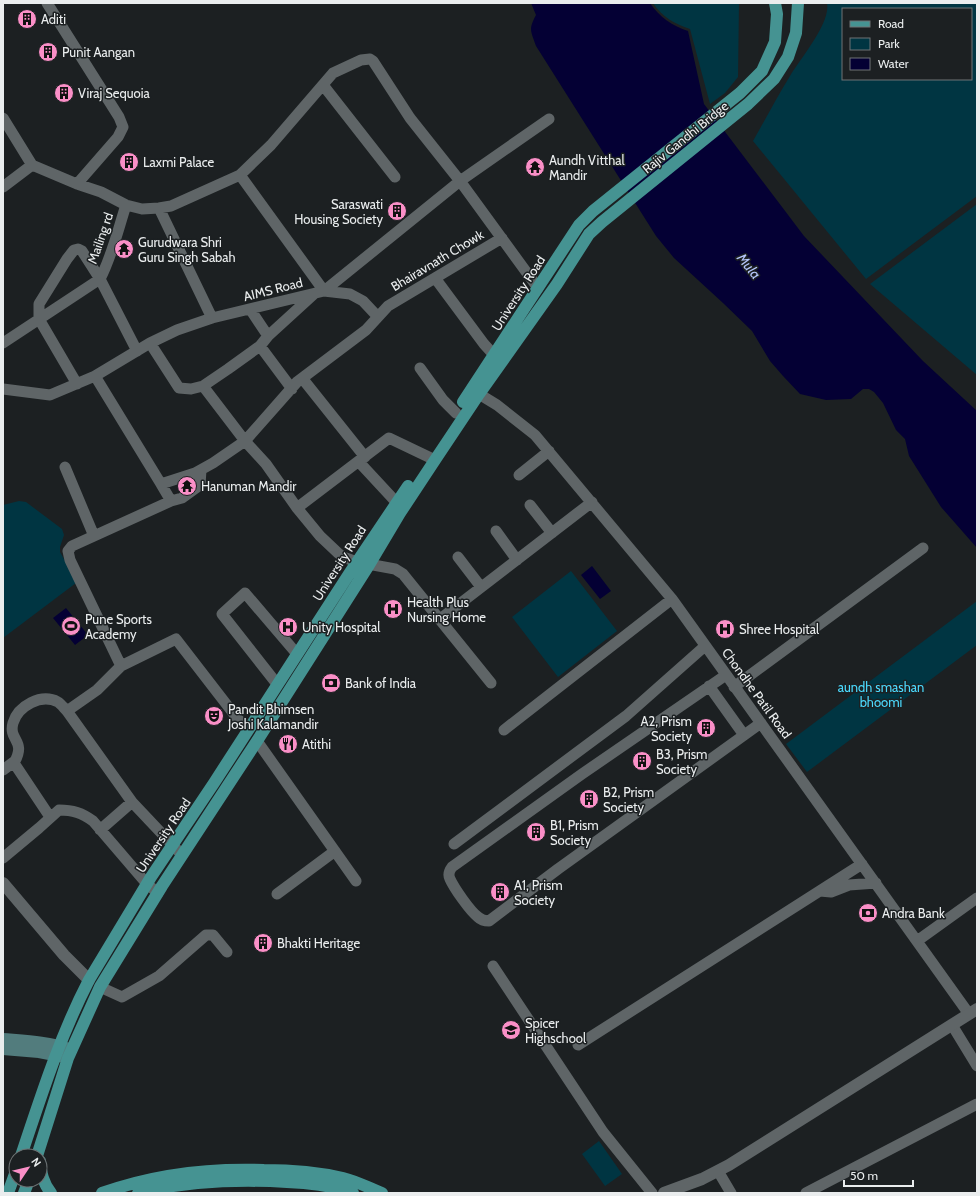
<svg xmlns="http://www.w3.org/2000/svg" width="980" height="1196" font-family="Cabin,sans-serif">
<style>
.green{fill:#003542;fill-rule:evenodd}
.water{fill:#040034}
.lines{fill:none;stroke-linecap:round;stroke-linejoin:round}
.minor{stroke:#5f6567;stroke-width:11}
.tertiary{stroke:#5f6567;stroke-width:12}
.secondary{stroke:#527c7d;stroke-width:12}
.primary{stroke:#459392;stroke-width:12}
.labels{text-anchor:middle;stroke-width:3;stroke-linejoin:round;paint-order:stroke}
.poi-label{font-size:13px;fill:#eaedee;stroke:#1c2022;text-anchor:start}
.street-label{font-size:13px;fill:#eaedee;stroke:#1c2022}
.park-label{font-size:13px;fill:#4bdafe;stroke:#1c2022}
.water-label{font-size:14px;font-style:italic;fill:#b5c6fb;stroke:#1c2022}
</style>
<rect width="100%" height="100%" fill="#1c2022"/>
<path class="green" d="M653,3H739L738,77L725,93L710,104L690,29C675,24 662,17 653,3Z
M827,3H977V196L866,279L753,141C765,120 777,97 790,76C800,59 831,23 827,3ZM843,9H971V79H843Z
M977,204V375L870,284Z
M19,501L26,502L62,529L64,535L60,547V552L75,579L76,583L3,638V505Z
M571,571L617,631L558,677L512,617Z
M977,601V645L807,772L786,744Z
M599,1141L622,1174L605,1186L582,1154Z"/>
<path class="water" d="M531,3H650C659,17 673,26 688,31L704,104L804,236L923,361L977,411V548L941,507L909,456L905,439L896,430L883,403L874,392L869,389H863L851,399L826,400L800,394L783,376L770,361L752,331L723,303L674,258L656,236L536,46C531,31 528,30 536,15Z
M592,566L611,591L600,599L581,575Z
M66,608L88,635L75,645L53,618Z"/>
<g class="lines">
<path class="minor" d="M47,3L119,117L123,127L118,137L77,184
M323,85L395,177
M3,118L32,165
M240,175L324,291L350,294L363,301L378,317
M3,187L32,165L77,184L101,192L126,205L142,209L159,208L171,206L240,175L271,145L333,73L361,60L370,59L373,61L410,118L460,181L538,288
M159,208L212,318
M435,278L484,344L494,355
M250,309L268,336
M3,343L100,279C112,256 118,230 126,205
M150,343L179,388L191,389L203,386L228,369L260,346L268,336L314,294
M260,346L292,389
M420,368L443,400L456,413
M95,376L161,484L195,473L213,463L245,441L297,382L366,330L388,306L502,238
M302,378L365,457
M77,384L39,319V304L67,259L74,250L78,249L82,251L100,279L137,351
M203,386L245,441L266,464L297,508L320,536L338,553L343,557L357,562L395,569L403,574L491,683
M3,389L50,395L95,376L150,343L177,330L212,318L324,291L460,181L549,119
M479,394L497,405L535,435L672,599L969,1014
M359,462L397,503
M65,467L94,536
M519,475L549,451
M161,484L171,501L72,546L68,551L70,560L121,666L176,639L237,718L248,730
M171,501L182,498L200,485L201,470
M530,505L552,533
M297,508L389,438L435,460
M496,531L517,560
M458,557L481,587
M440,619L592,502
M726,675L582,774L452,867C449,871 448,875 450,879C454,888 470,911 478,917C481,920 485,921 489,921L558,869L761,723
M277,684L222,614L245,593L297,654
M709,686L744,735
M734,687L923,548
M67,711L97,690L121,666
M504,730L672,599
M257,741L356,881
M3,770L15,761
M50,817L14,763C27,740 8,741 13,723C18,706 41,693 58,702C61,704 64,708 67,711L132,802
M100,830L132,802L182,855
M454,844L626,716L705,646
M3,858L39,828L59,810C73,810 82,813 93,821L147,884L158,893
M820,891L831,892L849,885L876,883
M277,894L335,851
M917,941L977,898
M493,966L603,1132L652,1193
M100,987L122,997L159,976L206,935H213L227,952
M952,1025L977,1066
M578,1045L862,864
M718,1171L731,1193
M806,1193L977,1104"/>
<path class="tertiary" d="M3,883L64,955L89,980
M664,1193L702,1179L729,1165L977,1009"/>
<path class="secondary" d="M3,1039C25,1041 48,1042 69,1049
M3,1049L39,1052L65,1057"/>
<path class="primary" d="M463,402L579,225L593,211L740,93L762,71L775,42L777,14L775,3
M21,1156C41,1096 60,1036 89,980L151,877L214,783L349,574L408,486
M37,1156L68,1058L100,987L162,886L257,741L369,565L400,513L435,460L479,394L557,284L589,234L602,222L748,104L774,79L788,57L796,33L798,3
M40,1161C41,1173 43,1183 51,1193
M8,1193L16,1171
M24,1193L29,1180
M102,1193C155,1174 208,1168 264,1170C290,1170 317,1172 343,1178C356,1181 369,1188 382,1193
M138,1193C187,1181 236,1179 287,1182C309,1183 332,1185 353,1193"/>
</g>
<defs>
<symbol id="building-disc" viewBox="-11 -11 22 22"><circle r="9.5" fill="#fa8fc7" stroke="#1c2022"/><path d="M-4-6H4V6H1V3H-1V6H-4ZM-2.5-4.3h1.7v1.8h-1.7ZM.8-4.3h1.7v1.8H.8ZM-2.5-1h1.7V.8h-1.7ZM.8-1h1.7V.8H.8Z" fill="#111"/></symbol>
<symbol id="temple-disc" viewBox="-11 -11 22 22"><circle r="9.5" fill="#fa8fc7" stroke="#1c2022"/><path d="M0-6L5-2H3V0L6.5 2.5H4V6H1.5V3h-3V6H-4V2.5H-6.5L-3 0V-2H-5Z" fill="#111"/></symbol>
<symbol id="hospital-disc" viewBox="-11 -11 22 22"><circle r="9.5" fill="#fa8fc7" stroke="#1c2022"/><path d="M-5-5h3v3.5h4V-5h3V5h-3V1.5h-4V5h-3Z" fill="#111"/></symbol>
<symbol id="stadium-disc" viewBox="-11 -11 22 22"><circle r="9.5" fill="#fa8fc7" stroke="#1c2022"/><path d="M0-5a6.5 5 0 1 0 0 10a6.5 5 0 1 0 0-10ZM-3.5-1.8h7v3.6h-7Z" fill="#111"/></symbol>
<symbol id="bank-disc" viewBox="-11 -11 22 22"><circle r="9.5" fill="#fa8fc7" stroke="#1c2022"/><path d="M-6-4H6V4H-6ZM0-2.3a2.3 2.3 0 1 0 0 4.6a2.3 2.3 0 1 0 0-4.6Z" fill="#111"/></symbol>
<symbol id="theatre-disc" viewBox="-11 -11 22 22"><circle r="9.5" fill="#fa8fc7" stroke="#1c2022"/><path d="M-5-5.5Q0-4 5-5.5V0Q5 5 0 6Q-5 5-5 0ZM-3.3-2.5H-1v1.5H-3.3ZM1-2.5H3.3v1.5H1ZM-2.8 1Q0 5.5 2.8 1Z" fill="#111"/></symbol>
<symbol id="restaurant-disc" viewBox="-11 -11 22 22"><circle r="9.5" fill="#fa8fc7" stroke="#1c2022"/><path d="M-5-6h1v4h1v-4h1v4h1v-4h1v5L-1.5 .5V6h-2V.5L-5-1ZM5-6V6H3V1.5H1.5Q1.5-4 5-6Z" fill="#111"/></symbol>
<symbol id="school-disc" viewBox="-11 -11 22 22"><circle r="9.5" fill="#fa8fc7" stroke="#1c2022"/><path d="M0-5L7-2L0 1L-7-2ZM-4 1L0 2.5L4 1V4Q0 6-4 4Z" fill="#111"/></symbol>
</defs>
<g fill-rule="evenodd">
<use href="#building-disc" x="16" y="8" width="22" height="22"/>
<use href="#building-disc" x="37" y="41" width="22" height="22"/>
<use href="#building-disc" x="53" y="82" width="22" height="22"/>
<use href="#building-disc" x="118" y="151" width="22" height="22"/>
<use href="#temple-disc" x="524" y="156" width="22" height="22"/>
<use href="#building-disc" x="386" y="200" width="22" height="22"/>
<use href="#temple-disc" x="113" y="238" width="22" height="22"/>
<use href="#temple-disc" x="176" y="475" width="22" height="22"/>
<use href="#hospital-disc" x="382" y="598" width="22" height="22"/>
<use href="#stadium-disc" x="60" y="615" width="22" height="22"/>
<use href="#hospital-disc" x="277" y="616" width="22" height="22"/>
<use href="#hospital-disc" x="714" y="618" width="22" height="22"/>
<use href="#bank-disc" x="320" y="672" width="22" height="22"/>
<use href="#theatre-disc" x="203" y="705" width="22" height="22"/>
<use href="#building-disc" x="695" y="717" width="22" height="22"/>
<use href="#restaurant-disc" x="277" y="733" width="22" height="22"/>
<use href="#building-disc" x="631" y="750" width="22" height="22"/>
<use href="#building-disc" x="578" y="788" width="22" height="22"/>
<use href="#building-disc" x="525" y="821" width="22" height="22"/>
<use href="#building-disc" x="489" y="881" width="22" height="22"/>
<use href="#bank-disc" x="857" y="902" width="22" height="22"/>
<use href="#building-disc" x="252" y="932" width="22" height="22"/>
<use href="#school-disc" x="500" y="1019" width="22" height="22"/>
</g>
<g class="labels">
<g class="poi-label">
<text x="41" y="24">Aditi</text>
<text x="62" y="57">Punit Aangan</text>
<text x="78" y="98">Viraj Sequoia</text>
<text x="549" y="165">Aundh Vitthal<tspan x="549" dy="15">Mandir</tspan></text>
<text x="143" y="167">Laxmi Palace</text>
<text x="383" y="209" text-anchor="end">Saraswati<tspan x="383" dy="15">Housing Society</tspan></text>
<text x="138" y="247">Gurudwara Shri<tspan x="138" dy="15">Guru Singh Sabah</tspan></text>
<text x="201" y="491">Hanuman Mandir</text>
<text x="407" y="607">Health Plus<tspan x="407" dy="15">Nursing Home</tspan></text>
<text x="85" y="624">Pune Sports<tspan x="85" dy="15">Academy</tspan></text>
<text x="302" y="632">Unity Hospital</text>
<text x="739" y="634">Shree Hospital</text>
<text x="345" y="688">Bank of India</text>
<text x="228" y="714">Pandit Bhimsen<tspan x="228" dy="15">Joshi Kalamandir</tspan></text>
<text x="692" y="726" text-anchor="end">A2, Prism<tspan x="692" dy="15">Society</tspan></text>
<text x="302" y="749">Atithi</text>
<text x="656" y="759">B3, Prism<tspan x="656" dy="15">Society</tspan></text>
<text x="603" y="797">B2, Prism<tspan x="603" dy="15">Society</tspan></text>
<text x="550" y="830">B1, Prism<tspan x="550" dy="15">Society</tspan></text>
<text x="514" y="890">A1, Prism<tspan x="514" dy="15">Society</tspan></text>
<text x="882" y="918">Andra Bank</text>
<text x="277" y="948">Bhakti Heritage</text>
<text x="525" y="1028">Spicer<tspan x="525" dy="15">Highschool</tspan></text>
</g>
<g class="street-label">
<text transform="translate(685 137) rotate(-39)" y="5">Rajiv Gandhi Bridge</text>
<text transform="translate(100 238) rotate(-71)" y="5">Mailing rd</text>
<text transform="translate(437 260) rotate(-31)" y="5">Bhairavnath Chowk</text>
<text transform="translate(273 289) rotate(-14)" y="5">AIMS Road</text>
<text transform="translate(518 293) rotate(-57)" y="5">University Road</text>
<text transform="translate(339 563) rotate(-57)" y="5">University Road</text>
<text transform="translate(757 693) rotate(54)" y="5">Chondhe Patil Road</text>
<text transform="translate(163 835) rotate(-56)" y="5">University Road</text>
</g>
<g class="park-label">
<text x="881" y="692">aundh smashan<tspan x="881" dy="15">bhoomi</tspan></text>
</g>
<g class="water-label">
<text transform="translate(749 266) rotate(51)" y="5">Mula</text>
</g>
</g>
<rect width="980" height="1196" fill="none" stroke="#eaedee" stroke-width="8"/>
<rect x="842" y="8" width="130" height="72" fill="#1c2022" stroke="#6e7274"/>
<rect x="850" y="21" width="20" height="6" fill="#459392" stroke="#6e7274"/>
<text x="878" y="28" font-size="12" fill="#eaedee">Road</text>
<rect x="850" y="38" width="20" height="12" fill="#003542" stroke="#6e7274"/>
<text x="878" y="48" font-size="12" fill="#eaedee">Park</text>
<rect x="850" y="58" width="20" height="12" fill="#040034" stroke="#6e7274"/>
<text x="878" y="68" font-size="12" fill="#eaedee">Water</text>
<g transform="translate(28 1168) rotate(55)"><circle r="19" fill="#1c2022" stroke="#6e7274"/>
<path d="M0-3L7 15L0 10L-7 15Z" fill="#fa8fc7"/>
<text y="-6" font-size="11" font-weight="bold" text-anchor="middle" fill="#eaedee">N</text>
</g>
<path d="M844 1180v6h69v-6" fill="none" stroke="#eaedee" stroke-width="2"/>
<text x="850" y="1180" font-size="12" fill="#eaedee" stroke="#1c2022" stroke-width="3" paint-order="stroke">50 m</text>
</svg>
